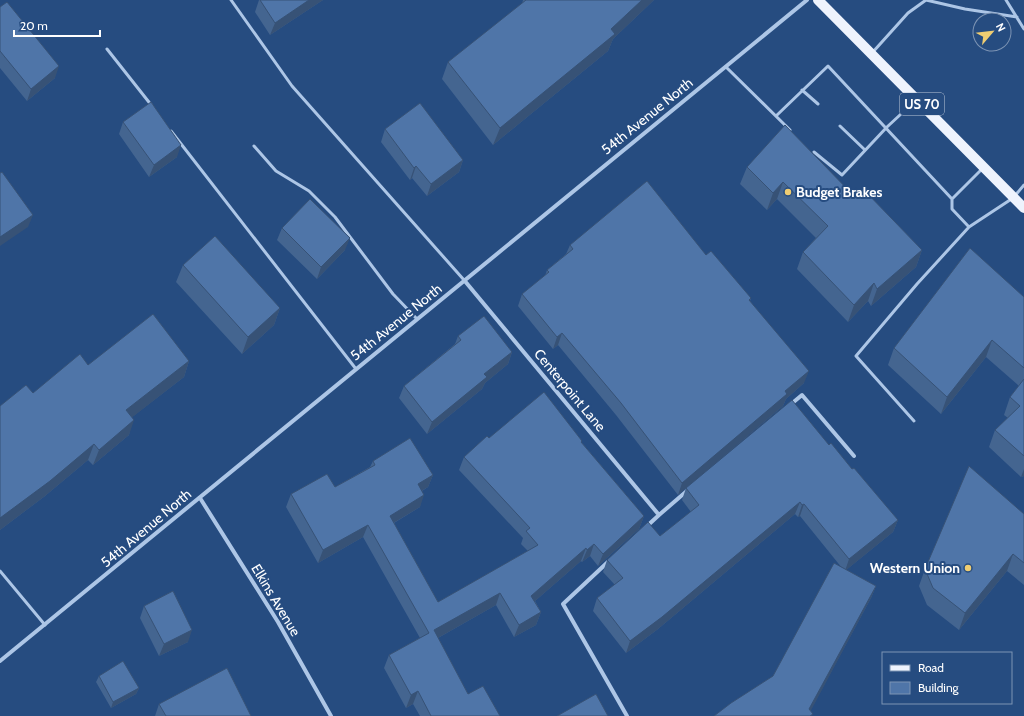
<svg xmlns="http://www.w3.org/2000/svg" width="1024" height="716" font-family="Cabin,sans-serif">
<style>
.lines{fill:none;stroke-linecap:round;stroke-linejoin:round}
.service{stroke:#adc6e6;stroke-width:3}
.minor{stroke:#adc6e6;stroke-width:4}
.primary{stroke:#eef3fd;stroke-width:10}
.wall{fill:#446590}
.shaded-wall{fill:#375276}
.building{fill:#4f75a8;stroke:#375276}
.poi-dot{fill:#efcd72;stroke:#264c80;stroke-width:1.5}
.labels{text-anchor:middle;stroke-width:4;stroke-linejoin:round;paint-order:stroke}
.shield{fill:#264c80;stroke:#bec9d9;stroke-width:1}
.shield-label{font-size:13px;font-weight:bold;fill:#fff}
.street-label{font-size:14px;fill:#fff;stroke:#264c80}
.poi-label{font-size:14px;font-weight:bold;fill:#fff;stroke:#264c80;text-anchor:start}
</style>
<rect width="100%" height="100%" fill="#264c80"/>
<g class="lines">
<path class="service" d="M231,0L292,86L464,280
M1006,0L1024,29
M107,49L152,106
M872,53L908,13L926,0L965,9L1017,17
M726,67L790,130
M802,90L818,104
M776,116L828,66L952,199L982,169
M840,126L865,150
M171,131L356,369
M254,146L276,171L309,191L335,217L393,294L417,319
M814,152L842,175L887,127L915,101
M952,199V209L969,227
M914,421L856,356L917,284L969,227L1013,198L1024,185
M0,571L45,625"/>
<path class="minor" d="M464,280L659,515L646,527
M790,405L802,395L854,456
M200,498L278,622L331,716
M659,515L688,490
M610,560L563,604L627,716
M0,661L807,0"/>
<path class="primary" d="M818,0L1024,208"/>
</g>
<path class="wall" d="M259,0H323L270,35L255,12Z
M523,0H654L613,39L608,51L493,145L442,79L448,62L522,4Z
M0,7L55,78L27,101L0,68Z
M123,122L177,157L149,177L119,134Z
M385,129L463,160L459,172L427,196L412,178L410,180L381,142Z
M747,167L856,198L922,250L916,267L871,306L868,301L848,322L797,269L803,252L816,238L777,199L767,210L740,184Z
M282,228L345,250L317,279L277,240Z
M570,245L706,255L751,298L750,301L804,383L786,399L783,406L678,495L616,415L558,345L553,349L518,306L522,294L545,276L547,270L566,254Z
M183,265L280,308L274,325L242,354L176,282Z
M1024,297V476L1021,477L989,447L995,430L1008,418L1004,415L1010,397L1019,386L986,357L941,414L888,365L894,348Z
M458,336L512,352L508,364L485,383L482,389L427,434L399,398L404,386L455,344Z
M189,361L184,377L132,417L129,435L93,465L88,460L45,496L0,530V406L33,393L88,365Z
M489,438L582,443L644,516L639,529L598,566L590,556L582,562L581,561L535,601L541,612L536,625L514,637L496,605L438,638L468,694L500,716H420L413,704L406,708L384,668L389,655L420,638L363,537L318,563L286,507L291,494L335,487L370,467L373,461L433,475L428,487L422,491L420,507L394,523L438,602L528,551L521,544L523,538L459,470L464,457Z
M829,445L852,469L898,520L893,532L846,570L876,586L871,598L810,711L773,676L842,568L800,516L798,517L795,514L658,629L626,653L593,611L597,598L615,585L603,572L607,560L660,536L691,512L682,500L686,488Z
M1024,514V585L1007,571L959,630L927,605L919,586L925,569Z
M144,606L188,642L159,656L140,618Z
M99,676L139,688L136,694L111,708L96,682Z
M159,704L251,716H155Z"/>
<path class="shaded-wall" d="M309,0H323L270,35L275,23Z
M642,0H654L613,39L608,51L493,145L500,128L611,29Z
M59,66L55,78L27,101L31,89Z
M181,145L177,157L149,177L154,165Z
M463,160L459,172L427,196L431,184Z
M416,166L412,178L410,180L414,168Z
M783,182L777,199L767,210L773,193Z
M33,215L28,227L0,246V237Z
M350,238L345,250L317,279L321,267Z
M922,250L916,267L871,306L877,289Z
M874,283L868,301L848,322L854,305Z
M280,308L274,325L242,354L248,337Z
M562,333L558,345L553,349L557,337Z
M992,340L986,357L941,414L947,397Z
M512,352L508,364L485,383L482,389L427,434L432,422L484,374Z
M189,361L184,377L121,426L126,410Z
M809,371L804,383L786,399L783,406L678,495L682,483L785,391Z
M134,420L129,435L93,465L99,450Z
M94,444L88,460L45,496L0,530V518Z
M1024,469V476L1021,477Z
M433,475L428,487L413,496L418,484Z
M424,495L420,507L385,528L390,516Z
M800,502L795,514L658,629L626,653L630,641Z
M804,504L800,516L798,517L802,505Z
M644,516L639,529L598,566L603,554Z
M898,520L893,532L845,571L849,559Z
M368,525L363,537L318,563L323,550Z
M594,544L590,556L582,562L587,550Z
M586,548L581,561L527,608L531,596Z
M1013,554L1007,571L959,630L965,613Z
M876,586L871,598L808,716L809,709Z
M500,593L496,605L429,643L434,630Z
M541,612L536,625L514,637L519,625Z
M192,630L188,642L159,656L164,644Z
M139,688L136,694L111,708L113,702Z
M418,691L413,704L406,708L411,695Z"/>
<path class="building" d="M260,0H309L275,23Z
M526,0H642L611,29L615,34L500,128L448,62Z
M7,2L59,66L31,89L0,51V7Z
M151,102L181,145L154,165L123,122Z
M420,103L463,160L431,184L416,166L414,168L385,129Z
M785,125L856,198L864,190L922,250L877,289L874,283L854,305L803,252L828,226L783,182L773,193L747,167Z
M2,172L33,215L0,237V173Z
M647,181L706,255L711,251L751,298L749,300L809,371L785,391L787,394L682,483L621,403L562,333L557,337L522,294L549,272L547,270L573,249L570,245Z
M310,199L350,238L321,267L282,228Z
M215,236L280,308L248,337L183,265Z
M970,248L1024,297V368L992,340L947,397L894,348Z
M153,314L189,361L126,410L134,420L99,450L94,444L50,481L0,518V406L26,385L33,393L80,354L88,365Z
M484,316L512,352L484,374L487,377L432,422L404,386L461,340L458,336Z
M1024,379V456L995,430L1020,406L1010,397Z
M544,392L582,441L581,442L644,516L603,554L594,544L587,550L586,548L531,596L541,612L519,625L500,593L434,630L468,694L483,686L500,716H431L418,691L411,695L389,655L429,633L368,525L323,550L291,494L327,474L335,487L375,465L373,461L410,438L433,475L418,484L424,495L390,516L438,602L538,545L526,531L530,528L464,457L487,436L489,438Z
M792,400L829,445L831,443L852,469L854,468L898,520L849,559L804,504L802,505L800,502L662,617L630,641L597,598L623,578L607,560L648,522L660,536L699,505L686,488Z
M969,466L1024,514V563L1013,554L965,613L933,588L925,569Z
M834,563L876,586L809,709L813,714L810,716H714L731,703L773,676Z
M173,591L192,630L164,644L144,606Z
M123,661L139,688L113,702L99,676Z
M227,668L251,716H166L159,704Z
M596,694L608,716H557Z"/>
<g class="poi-dot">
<circle cx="788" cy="192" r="4"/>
<circle cx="968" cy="568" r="4"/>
</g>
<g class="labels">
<rect class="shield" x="900" y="93" width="44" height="22" rx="3"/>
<g class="shield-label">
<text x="922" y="109">US 70</text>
</g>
<g class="street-label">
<text transform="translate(647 116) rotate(-39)" y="5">54th Avenue North</text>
<text transform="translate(396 322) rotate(-39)" y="5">54th Avenue North</text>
<text transform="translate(570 390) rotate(50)" y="5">Centerpoint Lane</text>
<text transform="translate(146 528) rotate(-40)" y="5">54th Avenue North</text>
<text transform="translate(276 600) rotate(59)" y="5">Elkins Avenue</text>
</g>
<g class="poi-label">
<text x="796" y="197">Budget Brakes</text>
<text x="960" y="573" text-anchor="end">Western Union</text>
</g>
</g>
<rect x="882" y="652" width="130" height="52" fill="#264c80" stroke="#7d94b3"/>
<rect x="890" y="665" width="20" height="6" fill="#eef3fd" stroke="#7d94b3"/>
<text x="918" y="672" font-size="12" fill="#ffffff">Road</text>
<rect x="890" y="682" width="20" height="12" fill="#4f75a8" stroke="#7d94b3"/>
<text x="918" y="692" font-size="12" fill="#ffffff">Building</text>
<g transform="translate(992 32) rotate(62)"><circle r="19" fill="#264c80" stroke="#7d94b3"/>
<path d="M0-3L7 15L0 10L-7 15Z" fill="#efcd72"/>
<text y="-6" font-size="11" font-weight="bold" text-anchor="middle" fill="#ffffff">N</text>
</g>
<path d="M14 30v6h86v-6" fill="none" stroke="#ffffff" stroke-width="2"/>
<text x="20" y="30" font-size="12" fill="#ffffff" stroke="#264c80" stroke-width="3" paint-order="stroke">20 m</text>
</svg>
